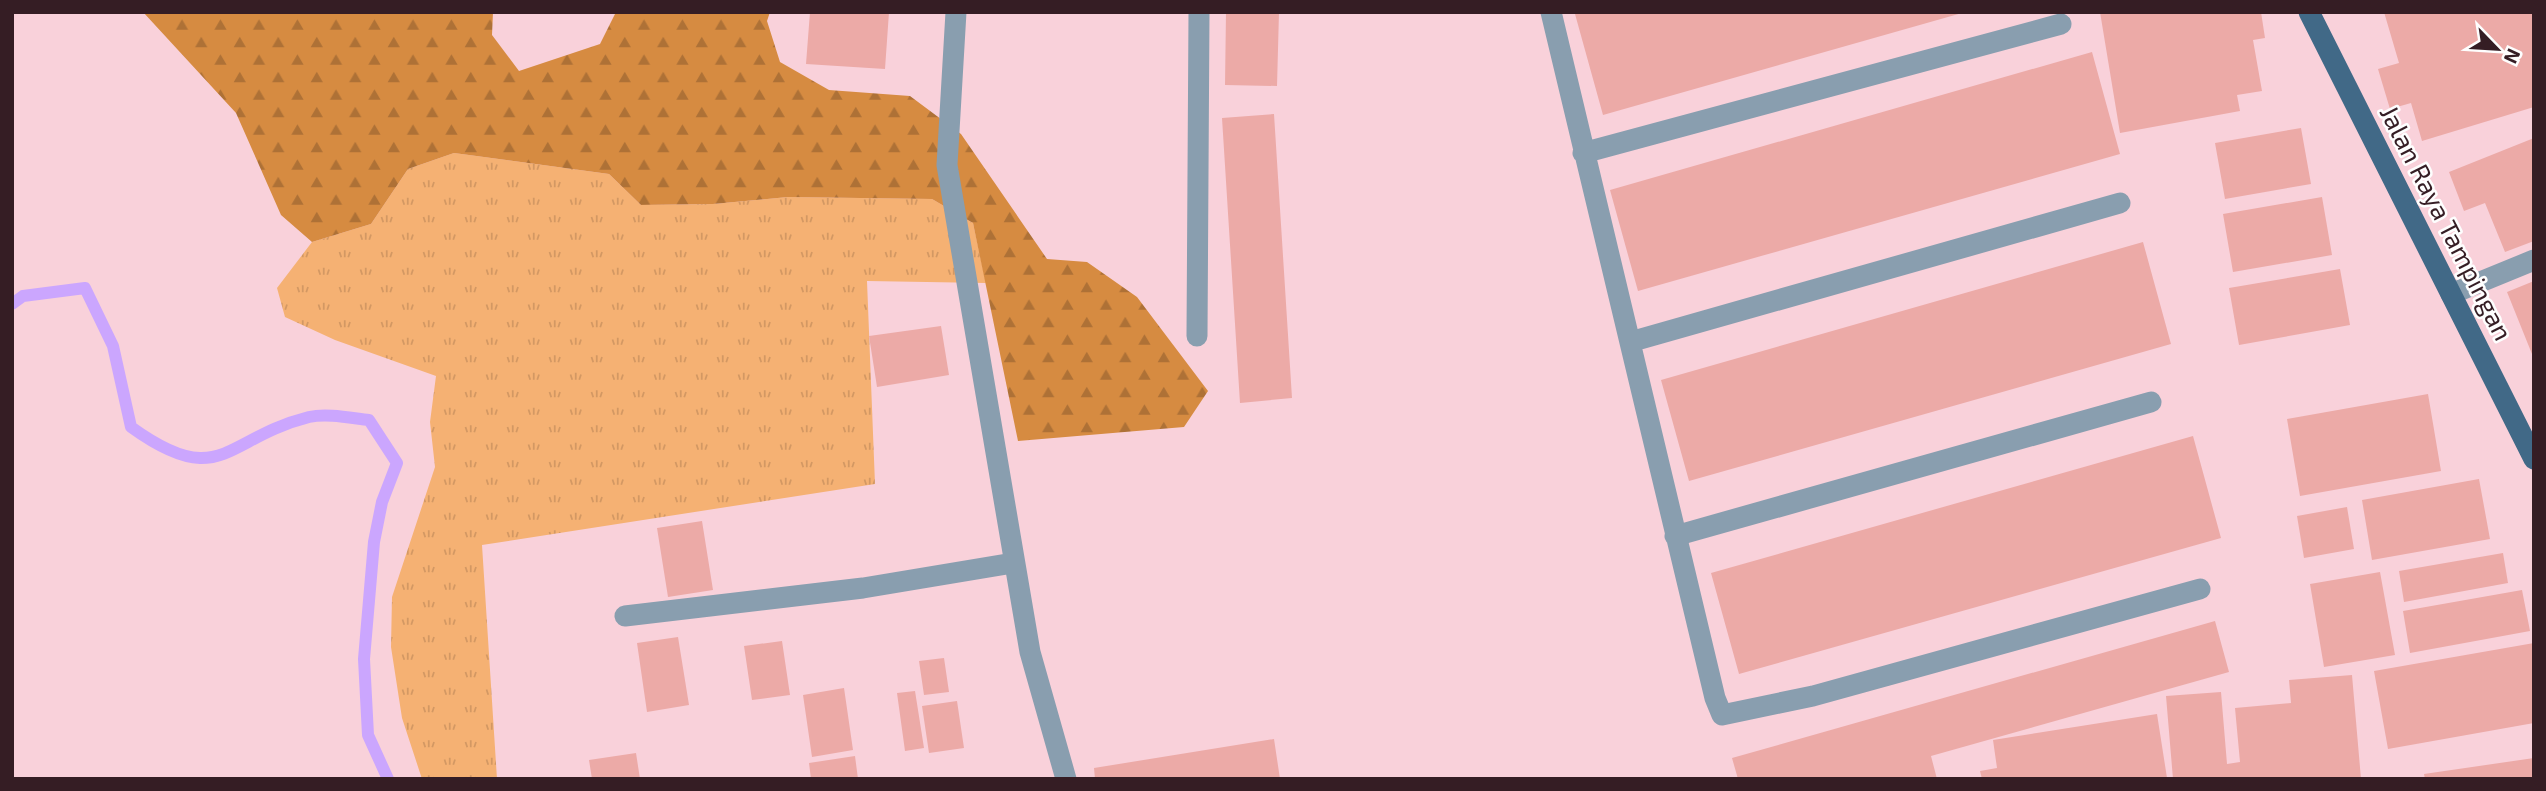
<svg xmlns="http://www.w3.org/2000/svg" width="2546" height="791" font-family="'Exo 2',sans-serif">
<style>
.grass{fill:url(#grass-tufts)}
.forest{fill:url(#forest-firs)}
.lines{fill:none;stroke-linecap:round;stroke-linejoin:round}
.stream{stroke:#cba6fe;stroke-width:12}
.building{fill:#ecaaa7}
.minor{stroke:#899eaf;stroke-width:21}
.major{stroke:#416987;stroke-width:21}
.labels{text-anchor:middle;stroke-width:5;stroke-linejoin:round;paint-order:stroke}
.street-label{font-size:26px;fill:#351d24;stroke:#fefefe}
</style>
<defs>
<pattern id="grass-tufts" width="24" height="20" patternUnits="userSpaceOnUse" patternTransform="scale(1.75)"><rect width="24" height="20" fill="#f5b173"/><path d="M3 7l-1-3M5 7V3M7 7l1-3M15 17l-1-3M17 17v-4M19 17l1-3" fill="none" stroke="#d39863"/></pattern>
<pattern id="forest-firs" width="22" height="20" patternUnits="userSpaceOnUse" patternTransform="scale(1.75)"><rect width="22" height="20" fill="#d68b41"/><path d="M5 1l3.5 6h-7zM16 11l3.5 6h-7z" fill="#ae7136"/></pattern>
</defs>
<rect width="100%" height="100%" fill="#f9d1da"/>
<path class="grass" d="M454,153L609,174L641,205L713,204L788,197L932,199L973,223L986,283L867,281L875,484L482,545L497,779H422L402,718L391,647L392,597L435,467L430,422L436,376L335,340L285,317L277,288L312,242L371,224L408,169Z"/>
<path class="forest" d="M143,12H493L492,35L519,71L600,44L616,12H770L767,21L780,62L829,90L910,96L961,134L1047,259L1087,262L1137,297L1208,391L1184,427L1018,441L973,223L932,199L788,197L713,204L641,205L609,174L454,153L408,169L371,224L312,242L281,215L236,113Z"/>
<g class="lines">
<path class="stream" d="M12,304L23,296L85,288L113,346L131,427C221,492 225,438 309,417C327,413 351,418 369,420L397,463L382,502L374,542L364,659L368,735L388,779"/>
</g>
<path class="building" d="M810,12H889L885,69L806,64Z
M1226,12H1279L1277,86L1225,85Z
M1582,12H1962V13L1603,115L1575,14Z
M2100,12H2261L2265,38L2253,40L2262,91L2237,95L2240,111L2120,133Z
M2384,12H2534V107L2422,141L2411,103L2390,109L2378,69L2399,63Z
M2092,52L2120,154L1638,291L1610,190Z
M1274,114L1292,398L1240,403L1222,118Z
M2301,128L2311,184L2225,199L2215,143Z
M2534,138V241L2505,252L2485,203L2464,211L2449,172Z
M2322,197L2332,255L2233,272L2223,214Z
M2143,242L2171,344L1689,481L1661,380Z
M2340,269L2350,325L2239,345L2229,288Z
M2534,281V359L2507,292Z
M941,326L949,375L877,387L869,336Z
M2428,394L2441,471L2300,496L2287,419Z
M2193,436L2221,538L1739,674L1711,573Z
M2479,479L2490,539L2372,560L2362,500Z
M2347,507L2354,549L2304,558L2297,516Z
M702,521L713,590L668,597L657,528Z
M2503,553L2508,583L2404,602L2399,571Z
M2380,572L2395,655L2324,667L2310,584Z
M2522,590L2530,631L2410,653L2403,611Z
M2215,621L2229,672L1931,756L1937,779H1738L1732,758Z
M678,637L689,705L647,712L637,643Z
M782,641L790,695L752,700L744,646Z
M2534,643V723L2388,749L2374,671Z
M944,658L949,692L924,695L919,661Z
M2352,675L2361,779H2173L2166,696L2221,692L2227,764L2240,762L2235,708L2291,703L2289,680Z
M844,688L853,750L812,757L803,695Z
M915,691L924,748L905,751L897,693Z
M957,701L964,748L929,753L922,706Z
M2157,714L2167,778L1982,779L1980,771L1997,768L1993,740Z
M1274,739L1280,779H1095L1094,768Z
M636,753L640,779H592L589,760Z
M855,756L858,779H811L809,763Z
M2534,758V779H2425L2424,774Z"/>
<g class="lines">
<path class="minor" d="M956,12L947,165L1030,652L1066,779
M1551,12L1715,698L1722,715L1813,696L2200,589
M1583,153L2061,24
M2451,294L2534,260
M1197,336L1199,12
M1630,342L2120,203
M1675,536L2151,402
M625,616L863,588L1013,563"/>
<path class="major" d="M2309,12L2534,459"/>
</g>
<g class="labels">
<g class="street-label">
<text transform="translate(2446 223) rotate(63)" y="9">Jalan Raya Tampingan</text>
</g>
</g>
<rect width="2546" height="791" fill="none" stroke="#351d24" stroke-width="28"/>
<g transform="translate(2497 49) rotate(115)" stroke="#fefefe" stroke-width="5" paint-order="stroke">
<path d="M0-5L12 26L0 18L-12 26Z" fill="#351d24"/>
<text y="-10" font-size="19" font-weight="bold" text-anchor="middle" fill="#351d24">N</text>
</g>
</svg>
